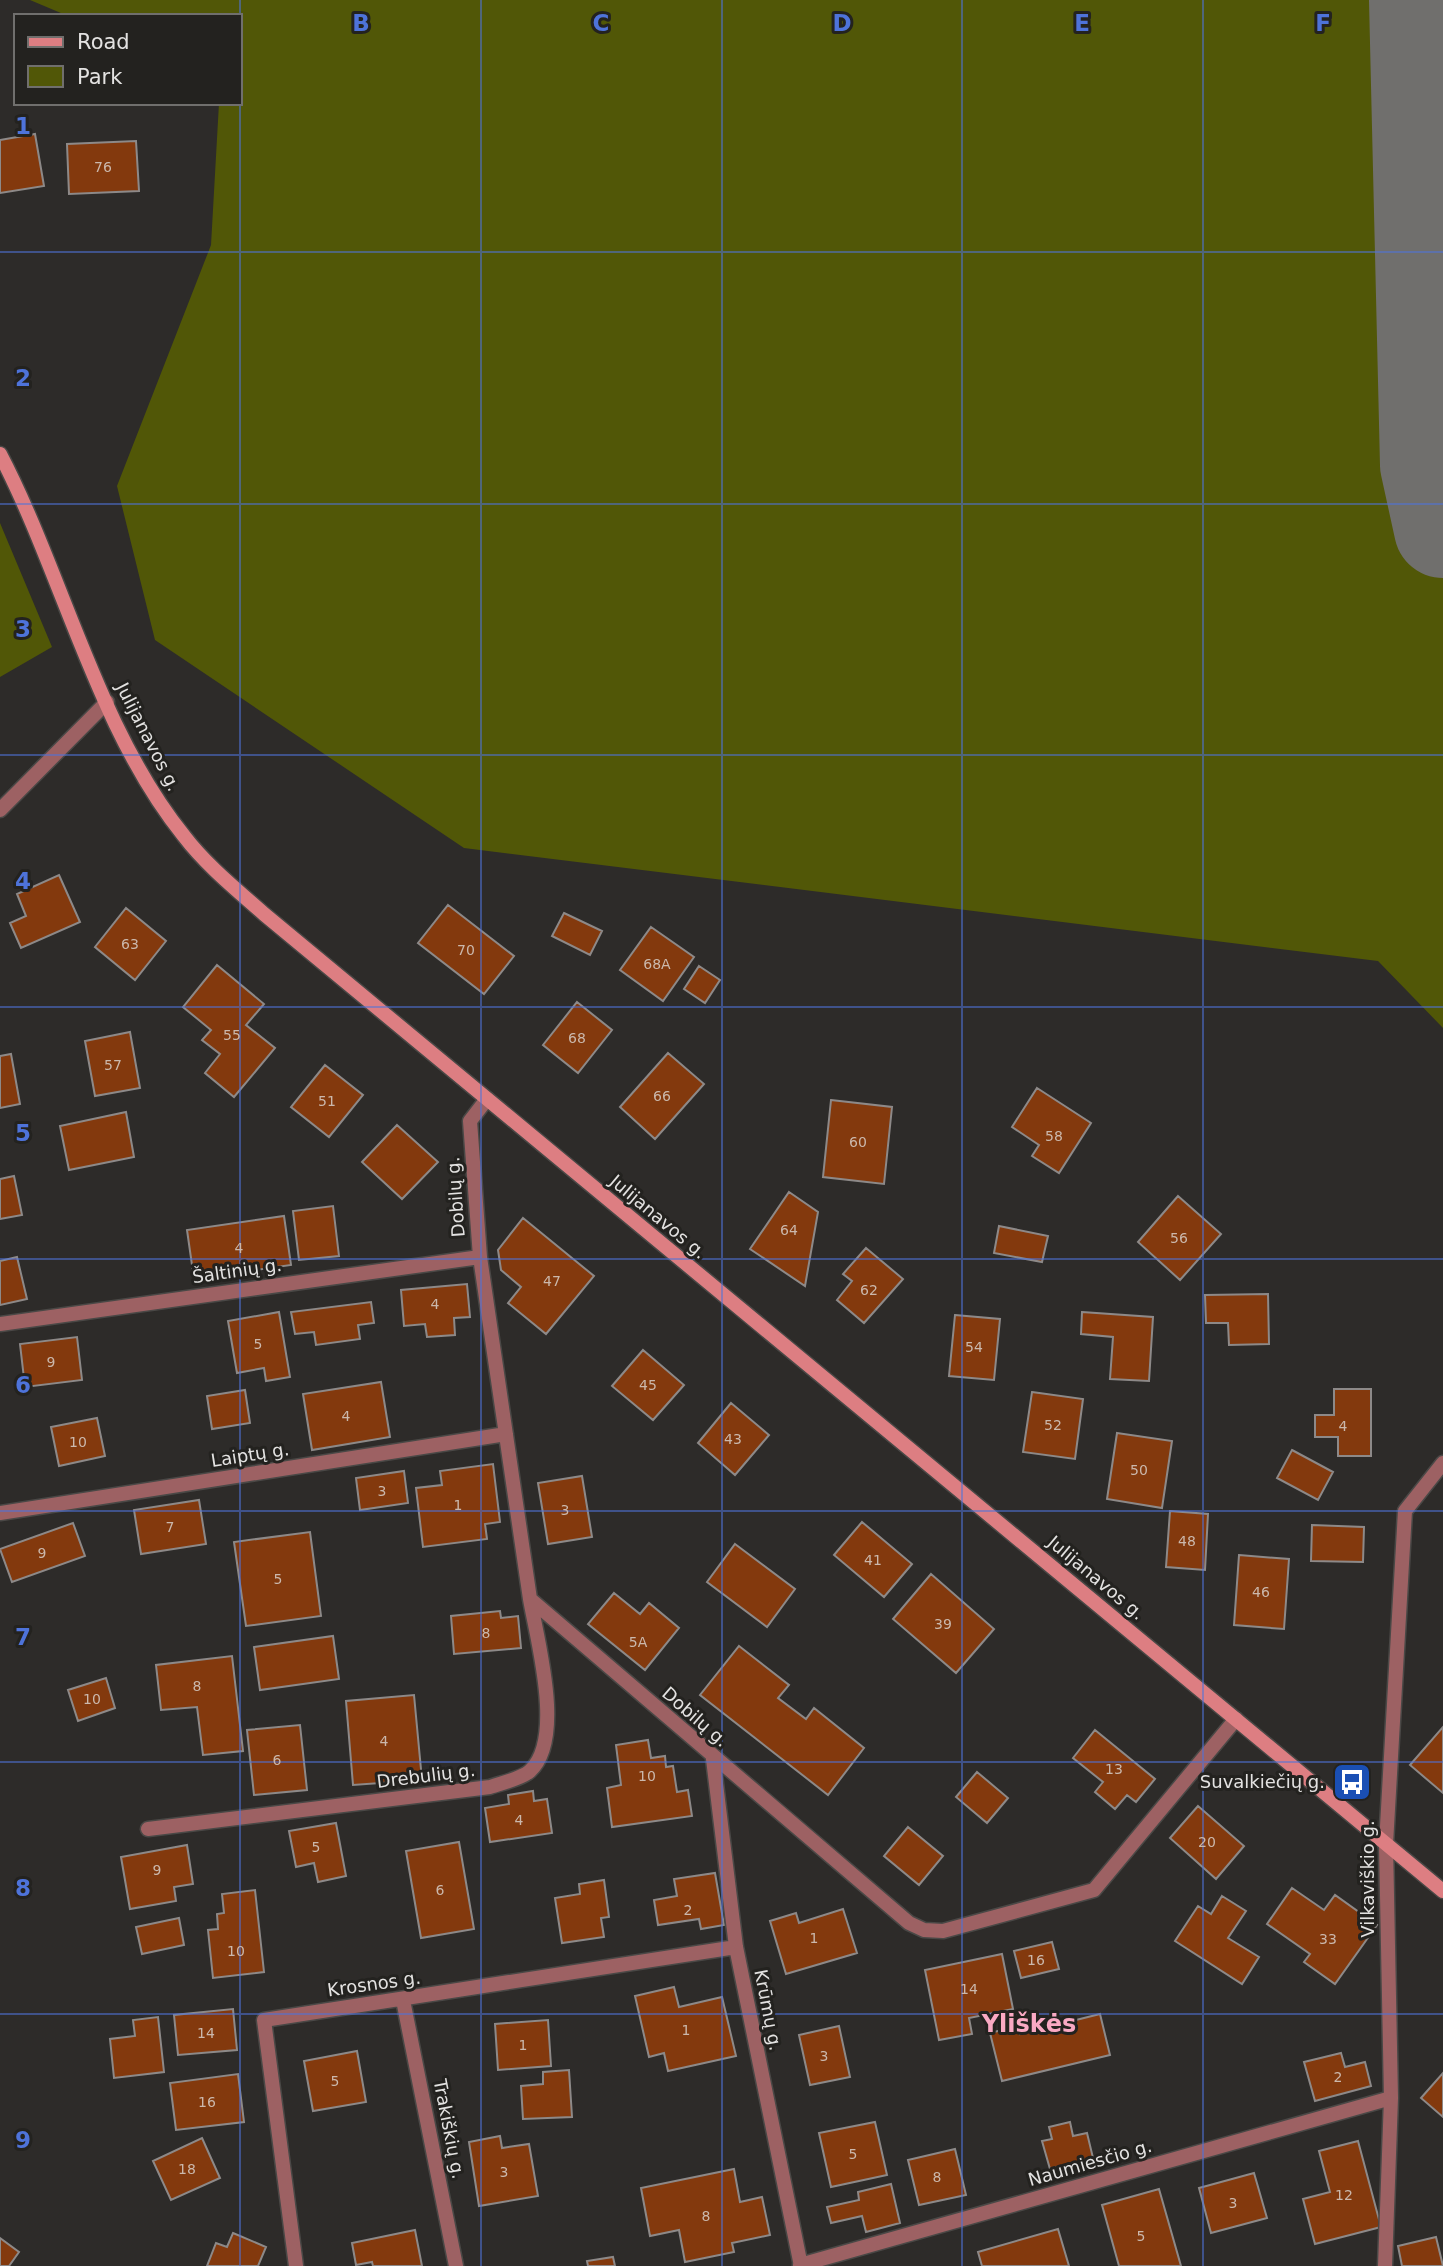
<svg xmlns="http://www.w3.org/2000/svg" width="1443" height="2266" font-family="'DejaVu Sans',sans-serif">
<style>
.green{fill:#515707}
.lines{fill:none;stroke-linecap:round;stroke-linejoin:round}
.taxiway{stroke:#706f6d;stroke-width:98}
.building{fill:#83390d;stroke:#8d8988;stroke-width:2}
.minor-casing{stroke:#4a4846;stroke-width:17}
.secondary-casing{stroke:#4a4846;stroke-width:17}
.minor{stroke:#9d6163;stroke-width:14}
.secondary{stroke:#dd7e82;stroke-width:14}
.grid{fill:none;stroke:#4e73da;stroke-width:2;stroke-opacity:0.55}
.labels{text-anchor:middle;stroke-width:6;stroke-linejoin:round;paint-order:stroke}
.number-label{font-size:14px;fill:#cbb8ac}
.street-label{font-size:18px;fill:#e3e2e1;stroke:#23221f}
.poi-label{font-size:18px;fill:#e3e2e1;stroke:#23221f;text-anchor:end}
.district-label{font-size:24px;font-weight:bold;fill:#f9a9c3;stroke:#23221f}
.grid-label{font-size:23px;text-anchor:middle;font-weight:bold;fill:#4e73da;stroke:#23221f;stroke-width:6;stroke-linejoin:round;paint-order:stroke}
</style>
<rect width="100%" height="100%" fill="#2d2b29"/>
<path class="green" d="M30,0H1389L1404,501L1416,537L1443,578V1028L1378,961L464,848L155,640L117,486L211,245L219,103H240V16H68Z
M0,523L52,647L0,677Z"/>
<g class="lines">
<path class="taxiway" d="M1418,0L1429,465L1443,529"/>
</g>
<path class="building" d="M35,134L44,186L0,193V140Z
M136,141L139,191L69,194L67,144Z
M59,875L80,922L21,948L10,923L26,916L17,894Z
M448,905L514,956L484,994L418,943Z
M126,908L166,941L135,980L95,947Z
M564,913L602,931L590,955L552,936Z
M651,927L694,957L663,1001L620,970Z
M217,965L264,1004L246,1025L275,1048L234,1097L205,1073L220,1054L202,1040L211,1030L183,1007Z
M699,966L720,980L705,1003L684,989Z
M577,1002L612,1030L578,1073L543,1045Z
M130,1032L140,1088L95,1096L85,1041Z
M668,1053L704,1084L655,1139L620,1107Z
M11,1054L20,1104L0,1108V1056Z
M325,1065L363,1095L329,1137L291,1107Z
M1037,1088L1091,1123L1059,1173L1032,1156L1039,1145L1012,1127Z
M831,1100L892,1107L884,1184L823,1177Z
M126,1112L134,1157L69,1170L60,1126Z
M397,1125L438,1162L402,1199L362,1162Z
M14,1176L22,1215L0,1219V1179Z
M789,1192L818,1212L805,1286L750,1249Z
M1178,1196L1221,1234L1180,1280L1138,1242Z
M333,1206L339,1256L299,1260L293,1211Z
M284,1216L291,1265L194,1279L187,1230Z
M523,1218L594,1276L546,1334L508,1303L521,1287L501,1270L498,1250Z
M999,1226L1048,1236L1042,1262L994,1253Z
M866,1248L903,1279L864,1323L837,1300L852,1281L843,1274Z
M17,1257L27,1299L0,1305V1261Z
M467,1284L470,1317L454,1318L455,1335L427,1337L425,1324L404,1326L401,1290Z
M1268,1294L1269,1344L1229,1345L1228,1323H1206L1205,1295Z
M371,1302L374,1323L358,1325L360,1339L316,1345L314,1332L295,1334L291,1312Z
M279,1312L290,1377L266,1381L264,1368L237,1373L228,1321Z
M1082,1312L1153,1317L1149,1381L1110,1379L1113,1337L1081,1334Z
M955,1315L1000,1319L994,1380L949,1376Z
M77,1337L82,1380L25,1387L20,1344Z
M643,1350L684,1385L653,1420L612,1386Z
M381,1382L390,1437L312,1450L303,1394Z
M1334,1389H1371V1456H1338V1437H1315V1415H1334Z
M245,1390L250,1423L212,1429L207,1396Z
M1032,1392L1083,1399L1075,1459L1023,1452Z
M731,1403L769,1435L735,1475L698,1443Z
M97,1418L105,1456L59,1466L51,1427Z
M1117,1433L1172,1441L1162,1508L1107,1499Z
M1292,1450L1333,1472L1318,1500L1277,1478Z
M493,1464L500,1522L485,1524L487,1539L423,1547L416,1488L442,1485L440,1471Z
M404,1471L408,1503L360,1510L356,1478Z
M582,1476L592,1537L548,1544L538,1483Z
M199,1500L206,1544L141,1554L134,1510Z
M1170,1511L1208,1514L1205,1570L1166,1567Z
M862,1522L912,1564L884,1597L834,1555Z
M73,1523L85,1556L12,1582L0,1549Z
M1312,1525L1364,1527L1363,1562L1311,1561Z
M310,1532L321,1616L246,1626L234,1542Z
M735,1544L795,1589L767,1627L707,1582Z
M1239,1555L1289,1559L1284,1629L1234,1625Z
M931,1574L994,1629L956,1673L893,1619Z
M614,1593L640,1614L649,1603L679,1628L645,1670L588,1624Z
M500,1611L501,1618L518,1616L521,1648L454,1654L451,1616Z
M333,1636L339,1679L260,1690L254,1647Z
M739,1646L789,1685L778,1698L806,1719L814,1708L864,1748L828,1795L700,1695Z
M232,1656L243,1751L203,1755L197,1707L161,1710L156,1665Z
M106,1678L115,1708L78,1721L68,1690Z
M414,1695L422,1780L353,1785L346,1701Z
M300,1725L307,1790L254,1795L247,1730Z
M1443,1727V1793L1410,1765Z
M1095,1730L1155,1779L1136,1802L1127,1795L1115,1809L1095,1792L1103,1782L1073,1758Z
M648,1740L651,1758L665,1756L666,1767L673,1766L677,1792L688,1790L692,1816L612,1827L607,1788L621,1785L616,1745Z
M977,1772L1008,1798L987,1823L956,1797Z
M533,1791L534,1801L547,1799L552,1833L490,1842L485,1808L509,1804L508,1795Z
M1198,1806L1244,1846L1216,1879L1170,1838Z
M336,1823L346,1876L318,1882L314,1863L296,1867L289,1831Z
M908,1827L943,1856L919,1885L884,1856Z
M459,1842L474,1929L421,1938L406,1851Z
M187,1845L193,1884L174,1887L176,1901L130,1909L121,1857Z
M715,1873L724,1925L701,1929L699,1919L658,1925L654,1900L677,1896L674,1879Z
M604,1880L609,1917L601,1918L604,1937L562,1943L555,1898L580,1894L579,1884Z
M1292,1888L1324,1910L1335,1895L1377,1925L1335,1984L1304,1962L1310,1954L1267,1924Z
M255,1890L264,1972L213,1978L208,1930L218,1929L217,1914L224,1913L222,1894Z
M1222,1896L1246,1911L1228,1938L1259,1957L1242,1984L1175,1941L1198,1906L1211,1914Z
M843,1909L857,1953L786,1974L770,1921L796,1913L799,1923Z
M179,1918L184,1945L142,1954L136,1927Z
M1052,1942L1059,1969L1021,1978L1014,1951Z
M1002,1954L1013,2009L969,2018L972,2034L939,2040L925,1970Z
M674,1987L679,2007L722,1997L736,2056L668,2071L664,2053L649,2057L635,1996Z
M233,2009L237,2050L178,2055L174,2015Z
M1100,2014L1110,2055L1002,2081L990,2033L1018,2026L1020,2034Z
M158,2017L164,2072L114,2078L110,2039L135,2036L133,2020Z
M548,2020L551,2066L498,2070L495,2024Z
M839,2026L850,2077L810,2085L799,2035Z
M357,2051L366,2102L313,2111L304,2061Z
M1341,2053L1345,2067L1365,2062L1371,2086L1315,2101L1304,2062Z
M569,2070L572,2117L523,2119L521,2086L543,2084V2072Z
M1443,2073V2117L1421,2098Z
M238,2074L244,2122L176,2130L170,2083Z
M875,2122L887,2175L831,2187L819,2133Z
M1070,2122L1073,2136L1087,2133L1093,2158L1050,2169L1042,2141L1052,2139L1049,2127Z
M500,2136L502,2148L529,2144L538,2196L479,2206L469,2142Z
M202,2138L220,2178L171,2200L153,2161Z
M1358,2141L1381,2227L1315,2244L1303,2199L1330,2192L1319,2151Z
M955,2149L966,2195L919,2205L908,2160Z
M734,2169L740,2202L762,2197L770,2235L732,2243L734,2252L685,2262L679,2230L650,2236L641,2188Z
M1254,2173L1267,2218L1211,2233L1199,2188Z
M891,2184L900,2223L866,2232L862,2216L831,2223L827,2207L859,2200L858,2192Z
M1159,2189L1181,2266H1119L1102,2205Z
M1058,2229L1069,2266H982L978,2252Z
M415,2230L422,2266H373L372,2262L356,2265L352,2243Z
M233,2233L266,2247L258,2266H207L216,2243L227,2247Z
M1436,2237L1443,2266H1402L1398,2246Z
M0,2238L19,2252L9,2266H0Z
M613,2257L615,2266H588L587,2261Z"/>
<g class="lines">
<defs>
<path id="minor" d="M0,810L107,702
M487,1099L470,1121L480,1257L530,1599L909,1923L924,1930L943,1931L1094,1890L1236,1719
M0,1324L480,1257
M0,1513L506,1434
M713,1759L736,1947L801,2266
M148,1829L490,1787C501,1783 521,1779 530,1771C565,1739 537,1640 530,1599
M403,2000L456,2266
M800,2265L1391,2098
M296,2266L264,2020L736,1947
M1385,2266L1391,2098L1386,1844L1405,1511L1443,1463"/>
<path id="secondary" d="M0,454C63,575 98,730 184,836C206,865 237,890 264,914L1443,1891"/>
</defs>
<use href="#minor" class="minor-casing"/>
<use href="#secondary" class="secondary-casing"/>
<use href="#minor" class="minor"/>
<use href="#secondary" class="secondary"/>
</g>
<path class="grid" d="M240,0V2266M481,0V2266M722,0V2266M962,0V2266M1203,0V2266M0,252H1443M0,504H1443M0,755H1443M0,1007H1443M0,1259H1443M0,1511H1443M0,1762H1443M0,2014H1443"/>
<defs>
<symbol id="bus-square" viewBox="-11 -11 22 22"><rect x="-9" y="-9" width="18" height="18" rx="4" fill="#1a4fb4" stroke="#23221f"/><path d="M-5-6H5V4H4V6H2V4H-2V6H-4V4H-5ZM-3.5-4V0h7V-4ZM-3.5 1.2v1.5H-2V1.2ZM2 1.2v1.5H3.5V1.2Z" fill="#fff"/></symbol>
</defs>
<g fill-rule="evenodd">
<use href="#bus-square" x="1330" y="1760" width="44" height="44"/>
</g>
<g class="labels">
<g class="number-label">
<text x="103" y="172">76</text>
<text x="130" y="949">63</text>
<text x="466" y="955">70</text>
<text x="657" y="969">68A</text>
<text x="232" y="1040">55</text>
<text x="577" y="1043">68</text>
<text x="113" y="1070">57</text>
<text x="662" y="1101">66</text>
<text x="327" y="1106">51</text>
<text x="1054" y="1141">58</text>
<text x="858" y="1147">60</text>
<text x="789" y="1235">64</text>
<text x="1179" y="1243">56</text>
<text x="239" y="1253">4</text>
<text x="552" y="1286">47</text>
<text x="869" y="1295">62</text>
<text x="435" y="1309">4</text>
<text x="258" y="1349">5</text>
<text x="974" y="1352">54</text>
<text x="51" y="1367">9</text>
<text x="648" y="1390">45</text>
<text x="346" y="1421">4</text>
<text x="1053" y="1430">52</text>
<text x="1343" y="1431">4</text>
<text x="733" y="1444">43</text>
<text x="78" y="1447">10</text>
<text x="1139" y="1475">50</text>
<text x="382" y="1496">3</text>
<text x="458" y="1510">1</text>
<text x="565" y="1515">3</text>
<text x="170" y="1532">7</text>
<text x="1187" y="1546">48</text>
<text x="42" y="1558">9</text>
<text x="873" y="1565">41</text>
<text x="278" y="1584">5</text>
<text x="1261" y="1597">46</text>
<text x="943" y="1629">39</text>
<text x="486" y="1638">8</text>
<text x="638" y="1647">5A</text>
<text x="197" y="1691">8</text>
<text x="92" y="1704">10</text>
<text x="384" y="1746">4</text>
<text x="277" y="1765">6</text>
<text x="1114" y="1774">13</text>
<text x="647" y="1781">10</text>
<text x="519" y="1825">4</text>
<text x="1207" y="1847">20</text>
<text x="316" y="1852">5</text>
<text x="157" y="1875">9</text>
<text x="440" y="1895">6</text>
<text x="688" y="1915">2</text>
<text x="814" y="1943">1</text>
<text x="1328" y="1944">33</text>
<text x="236" y="1956">10</text>
<text x="1036" y="1965">16</text>
<text x="969" y="1994">14</text>
<text x="686" y="2035">1</text>
<text x="206" y="2038">14</text>
<text x="523" y="2050">1</text>
<text x="824" y="2061">3</text>
<text x="1338" y="2082">2</text>
<text x="335" y="2086">5</text>
<text x="207" y="2107">16</text>
<text x="853" y="2159">5</text>
<text x="187" y="2174">18</text>
<text x="504" y="2177">3</text>
<text x="937" y="2182">8</text>
<text x="1344" y="2200">12</text>
<text x="1233" y="2208">3</text>
<text x="706" y="2221">8</text>
<text x="1141" y="2241">5</text>
</g>
<g class="street-label">
<text transform="translate(148 737) rotate(63)" y="6">Julijanavos g.</text>
<text transform="translate(456 1197) rotate(-94)" y="6">Dobilų g.</text>
<text transform="translate(658 1217) rotate(40)" y="6">Julijanavos g.</text>
<text transform="translate(237 1271) rotate(-8)" y="6">Šaltinių g.</text>
<text transform="translate(250 1455) rotate(-9)" y="6">Laiptų g.</text>
<text transform="translate(1096 1578) rotate(40)" y="6">Julijanavos g.</text>
<text transform="translate(695 1717) rotate(41)" y="6">Dobilų g.</text>
<text transform="translate(426 1776) rotate(-7)" y="6">Drebulių g.</text>
<text transform="translate(1368 1879) rotate(-90)" y="6">Vilkaviškio g.</text>
<text transform="translate(374 1984) rotate(-8)" y="6">Krosnos g.</text>
<text transform="translate(768 2010) rotate(79)" y="6">Krūmų g.</text>
<text transform="translate(449 2129) rotate(79)" y="6">Trakiškių g.</text>
<text transform="translate(1090 2163) rotate(-16)" y="6">Naumiesčio g.</text>
</g>
<g class="poi-label">
<text x="1325" y="1788">Suvalkiečių g.</text>
</g>
<g class="district-label">
<text x="1029" y="2032">Yliškės</text>
</g>
</g>
<g class="grid-label">
<text x="361" y="31">B</text>
<text x="601" y="31">C</text>
<text x="842" y="31">D</text>
<text x="1082" y="31">E</text>
<text x="1323" y="31">F</text>
<text x="23" y="134">1</text>
<text x="23" y="386">2</text>
<text x="23" y="637">3</text>
<text x="23" y="889">4</text>
<text x="23" y="1141">5</text>
<text x="23" y="1393">6</text>
<text x="23" y="1645">7</text>
<text x="23" y="1896">8</text>
<text x="23" y="2148">9</text>
</g>
<rect x="14" y="14" width="228" height="91" fill="#23221f" stroke="#706f6d" stroke-width="2"/>
<rect x="28" y="37" width="35" height="10" fill="#dd7e82" stroke="#706f6d" stroke-width="2"/>
<text x="77" y="49" font-size="21" fill="#e3e2e1">Road</text>
<rect x="28" y="66" width="35" height="21" fill="#515707" stroke="#706f6d" stroke-width="2"/>
<text x="77" y="84" font-size="21" fill="#e3e2e1">Park</text>
</svg>
